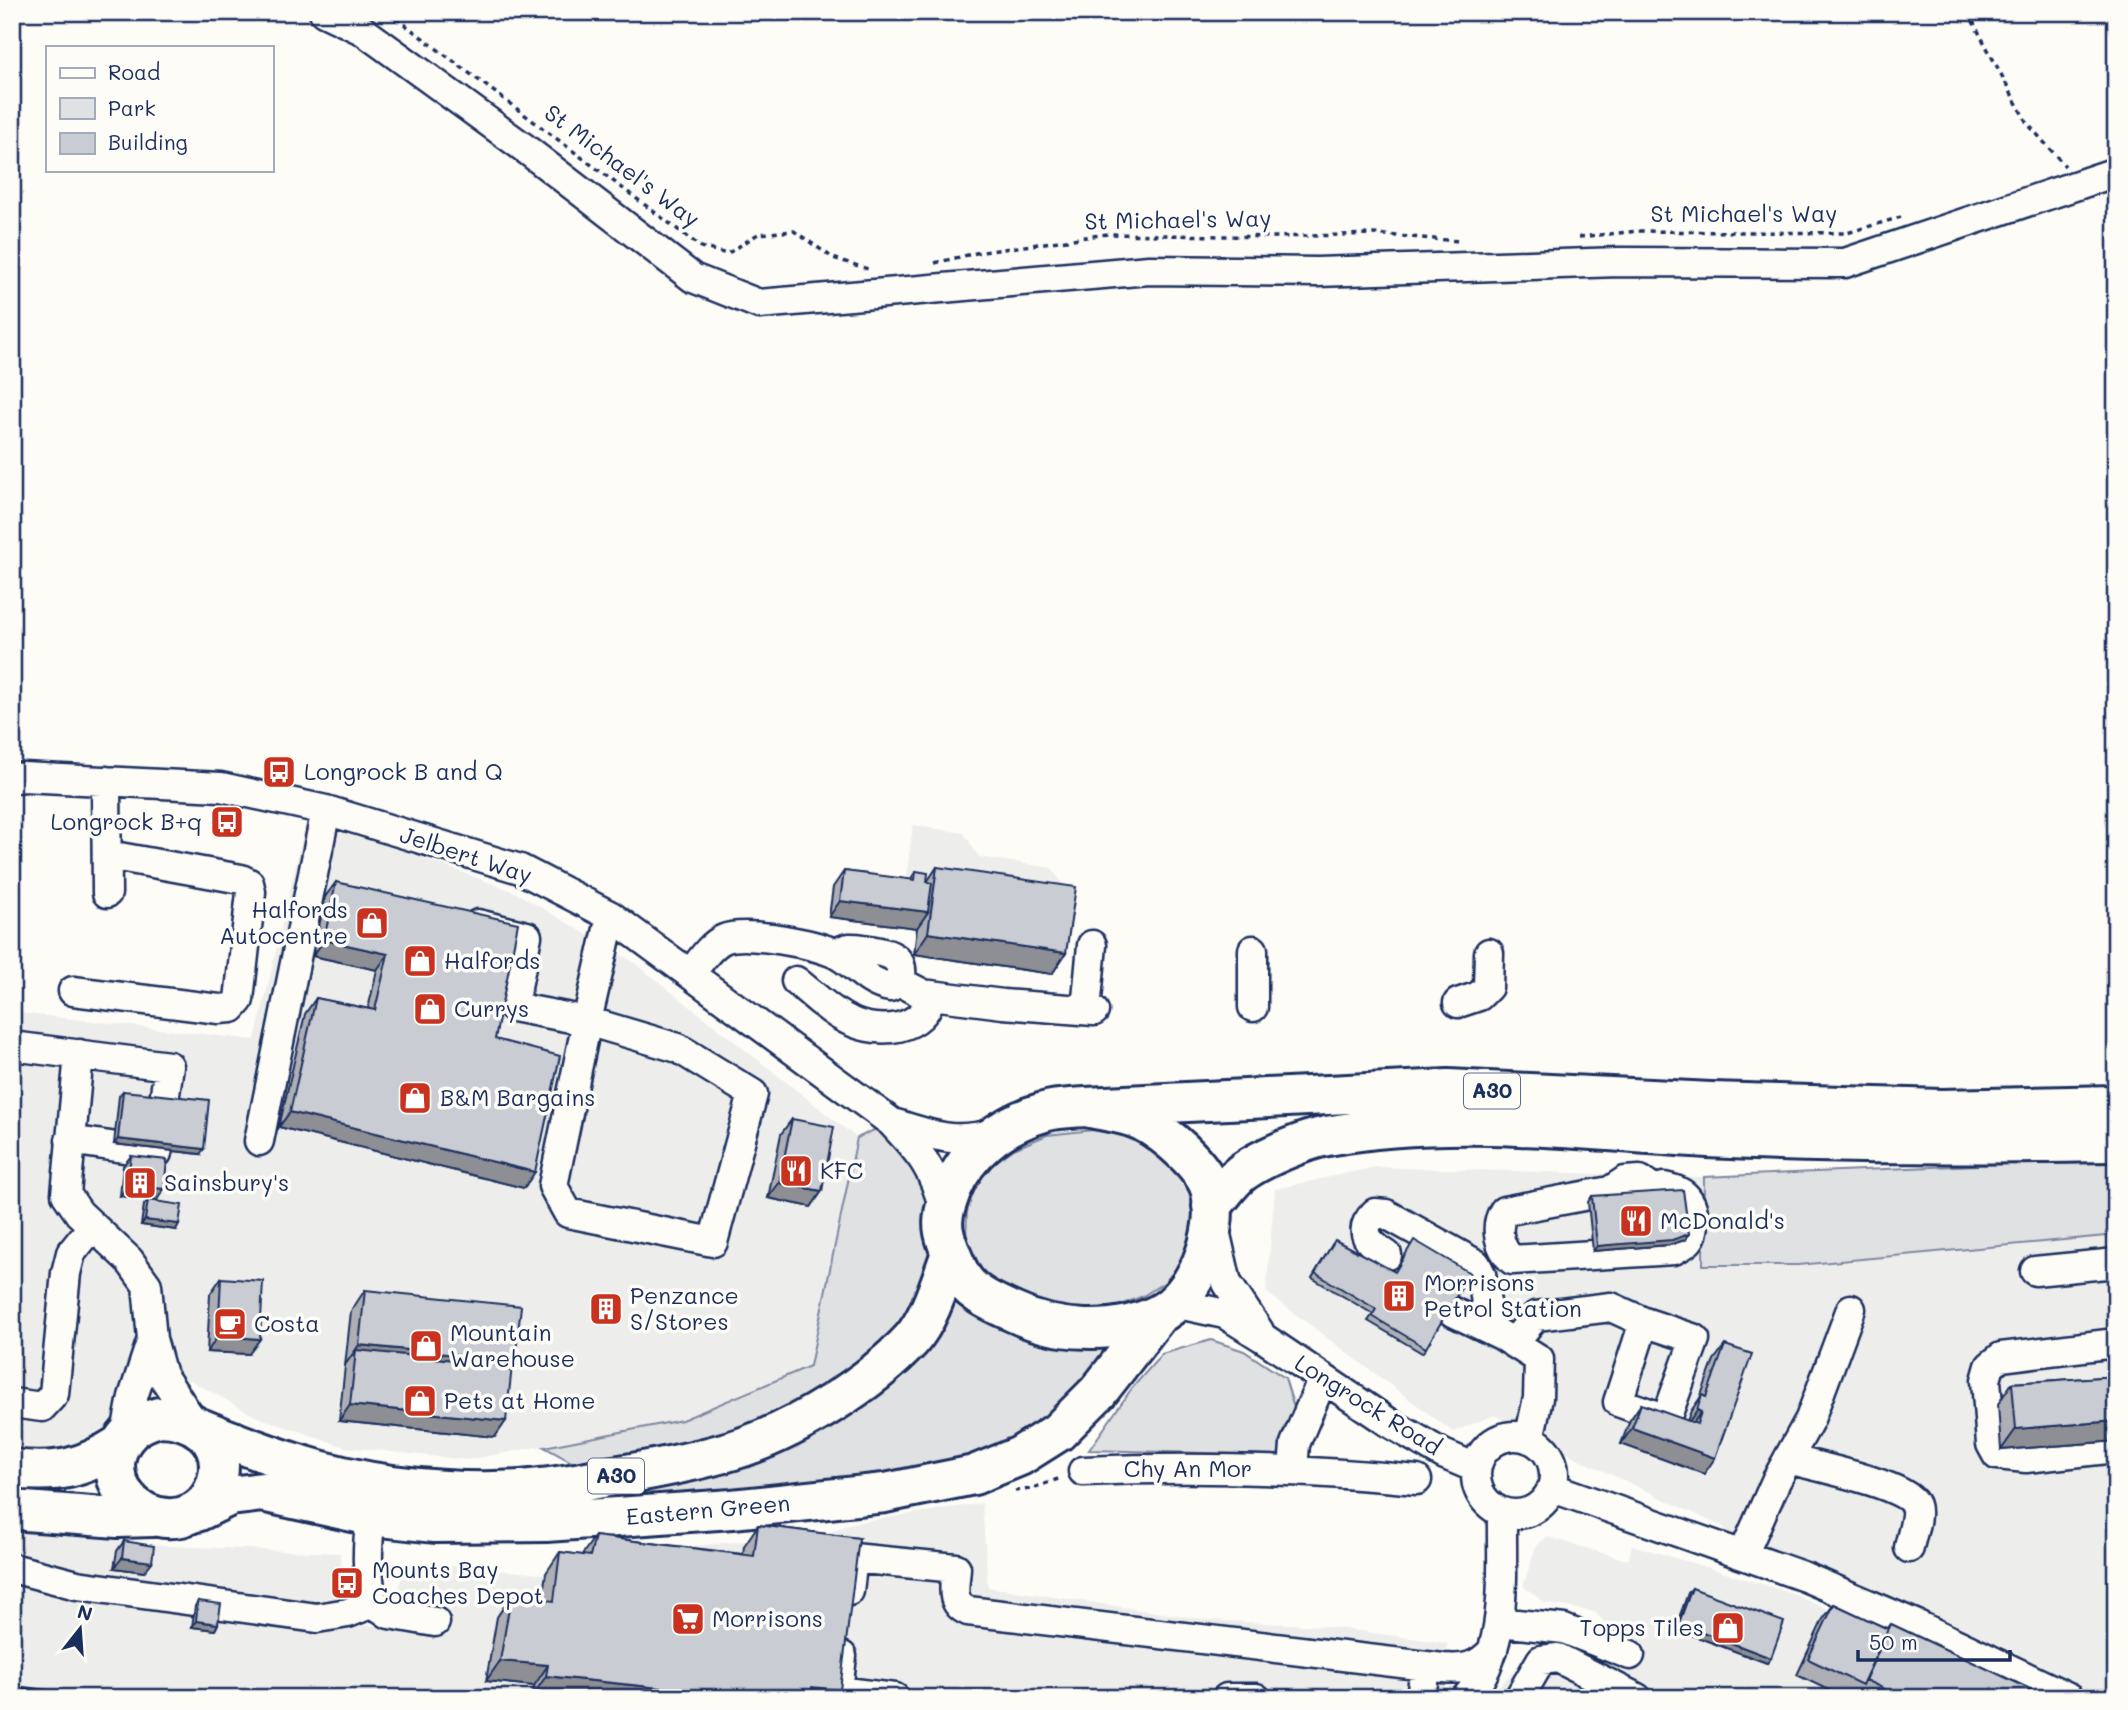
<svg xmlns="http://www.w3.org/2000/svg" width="2128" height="1710" font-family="Mali,sans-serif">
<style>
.built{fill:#edeeec}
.green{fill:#e0e1e3;stroke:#7e88a0;stroke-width:2}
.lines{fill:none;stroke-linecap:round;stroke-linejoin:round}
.minor-casing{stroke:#1b2f5e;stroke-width:33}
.highway-casing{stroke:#1b2f5e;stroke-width:44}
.path{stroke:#1b2f5e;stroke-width:3.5;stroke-dasharray:5 5;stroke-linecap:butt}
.minor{stroke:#fdfcf7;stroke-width:28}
.highway{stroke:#fdfcf7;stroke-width:38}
.rail{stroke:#1b2f5e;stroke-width:5}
.wall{fill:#adafb5;stroke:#1b2f5e;stroke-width:2}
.shaded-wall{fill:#8d8f94;stroke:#1b2f5e;stroke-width:2}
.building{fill:#c9ccd3;stroke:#1b2f5e;stroke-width:2}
.labels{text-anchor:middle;stroke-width:7;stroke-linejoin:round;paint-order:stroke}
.shield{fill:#fdfcf7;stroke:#5f6c8c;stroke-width:2}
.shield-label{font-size:21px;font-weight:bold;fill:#1b2f5e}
.street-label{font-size:23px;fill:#1b2f5e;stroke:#fdfcf7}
.poi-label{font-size:23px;fill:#1b2f5e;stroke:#fdfcf7;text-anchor:start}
</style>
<rect width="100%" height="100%" fill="#fdfcf7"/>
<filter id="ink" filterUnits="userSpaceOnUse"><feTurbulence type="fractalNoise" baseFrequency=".0143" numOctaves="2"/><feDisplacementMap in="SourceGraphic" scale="14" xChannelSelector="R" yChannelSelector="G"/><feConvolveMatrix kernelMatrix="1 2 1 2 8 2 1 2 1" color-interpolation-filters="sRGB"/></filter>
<g filter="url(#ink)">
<path class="built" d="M306,822L397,848L515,892L635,963L857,1138L810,1366L682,1420L467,1460L345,1447L257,1417L190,1380L126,1398L106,1430L45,1457L12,1453V1012L255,1040Z
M913,825L964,833L979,857L1052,868L1063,885L1061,907L905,887Z
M1375,1167L1704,1177L1703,1265H1798L2116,1235V1698H2065L1721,1547L1725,1528L1587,1463L1494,1415L1453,1432L1266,1292L1275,1189Z
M982,1503L988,1587L1210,1620L1323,1626L1447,1643L1443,1698H12V1538L19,1529L170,1546L340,1553L344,1599L352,1625L383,1626L408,1562L575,1577L581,1557L828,1533L852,1523Z
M1547,1537L1628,1560L1632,1545L1789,1592L2024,1698H1485L1542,1646L1564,1643L1634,1672L1646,1646L1611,1629L1595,1612L1545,1603L1523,1586L1536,1546Z"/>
<path class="green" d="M891,1122L923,1156L961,1278L1116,1327L1098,1392L974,1475L637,1498L544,1447L682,1420L810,1366L857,1138Z
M1093,1130L1124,1136L1156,1151L1173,1163L1189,1188L1197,1216L1182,1263L1165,1282L1143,1296L1113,1308L1055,1310L1018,1297L985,1275L966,1240L967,1212L975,1187L990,1166L1014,1149L1047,1135Z
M2116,1159V1235L1798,1265H1703L1704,1177Z
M1211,1340L1244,1351L1285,1378L1296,1414L1283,1455L1089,1450L1132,1388L1162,1354Z"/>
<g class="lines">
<defs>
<path id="minor" d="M324,12L362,30L523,147L693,278L759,304L1149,270L1317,272L1619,262L1845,263L2116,172
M12,779L23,777L221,787L326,810L520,869L611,916L891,1122C921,1154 933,1167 944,1210
M106,781L107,893
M478,924L527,936L513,1007L587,1021L611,916
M1253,950V1007
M691,973C700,962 710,945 724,939C745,930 816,944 836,954C856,964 866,983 890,987L900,982C906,957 890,953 870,950C856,948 847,945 837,954
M796,981C813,994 831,1013 850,1021C879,1035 925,1031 931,995
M900,982L923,994L1003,1004L1094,1011
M73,991L219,1009L232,1008L239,1000L251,892L249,883L241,879L108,855
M1458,1003L1479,996L1488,987L1489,953
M1086,1010L1092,945
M587,1021L678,1048L753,1094L713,1242L568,1213L553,1186Z
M12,1046L169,1066L164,1101
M79,1054L66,1194L79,1213L129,1260L147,1285L152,1339L162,1375L194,1423
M893,1123C935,1136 954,1145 998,1132
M70,1140L157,1153L158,1149
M259,1141L326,810
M1610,1191C1640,1201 1638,1192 1664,1187C1674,1189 1684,1192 1689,1201C1695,1210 1696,1232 1689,1240C1685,1245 1679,1247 1674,1250L1512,1260C1499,1248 1494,1227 1504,1211L1610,1191L1625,1181L1640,1180L1654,1189
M1214,1226L1227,1283L1259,1331
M1387,1255C1369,1244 1356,1232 1375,1213L1386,1214L1476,1264L1481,1274L1491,1330
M2035,1271L2116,1263
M1174,1303L1225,1314L1262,1337L1388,1422L1443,1454L1476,1468
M1451,1311L1501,1335L1539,1359L1538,1398L1529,1439
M1513,1343L1536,1316L1611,1307L1644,1322L1695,1339L1666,1419L1618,1402L1644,1322
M2116,1343L2001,1357L1990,1366L1986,1380L1991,1444L1997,1455L2026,1458L2116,1448
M12,1403L42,1407L54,1394L66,1273L71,1253L92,1227
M1476 1475a39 39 0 1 1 78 0a39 39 0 1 1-78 0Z
M125,1438L133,1397L152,1339
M1788,1459C1810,1465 1909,1485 1915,1505C1919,1516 1911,1536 1909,1548
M1293,1470L1295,1444L1322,1380
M1083,1471C1197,1466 1304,1469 1417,1480
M1553,1488L1805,1577L1915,1624L2070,1698
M371,1516C367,1546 366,1573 373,1603L389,1614L435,1622
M1743,1555L1776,1481L1810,1419L1851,1309
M12,1568L77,1585L317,1618L348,1613L373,1603
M849,1591L853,1558L956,1568C955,1586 949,1603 968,1611L1443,1668C1465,1670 1478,1667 1493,1650
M1499,1622L1564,1629L1630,1655
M842,1656L838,1691L895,1698
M1227,1698H1256
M1421,1698L1425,1667
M1466,1698C1510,1652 1501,1572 1502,1513
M1519,1698L1541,1660L1558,1658L1637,1698"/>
<path id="highway" d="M1086,1107L1448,1089L1711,1102L1942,1109L2116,1105
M1086,1107C1103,1111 1126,1113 1142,1121C1165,1133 1205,1166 1211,1192C1220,1233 1196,1297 1157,1315C1114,1336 1055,1332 1013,1312C993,1303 968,1293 959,1272C953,1259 947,1246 944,1232C941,1218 946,1205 951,1191C967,1151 1002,1124 1044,1112C1056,1108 1072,1108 1086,1107Z
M1212,1206C1222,1195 1232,1179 1244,1171C1262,1158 1305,1140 1327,1136C1452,1113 1582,1131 1708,1138C1844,1145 1979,1144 2116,1142
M159,1417C193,1417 225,1438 218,1476C214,1497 201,1512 181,1517C131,1527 92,1468 131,1431C139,1423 149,1420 159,1417Z
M200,1428C261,1453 327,1477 393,1485C441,1491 492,1494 540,1488C565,1486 589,1480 614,1476C657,1469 701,1461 743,1447C799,1428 871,1383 911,1340C930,1319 941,1280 951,1253
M12,1469C58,1474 82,1469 121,1444
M12,1510L118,1518L153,1517
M197,1512L230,1496L262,1492L371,1516L435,1523L546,1522L732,1509L885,1493L974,1475L1020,1456L1058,1432L1098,1392L1158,1315"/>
</defs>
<use href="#minor" class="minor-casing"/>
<use href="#highway" class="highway-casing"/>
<path class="path" d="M388,12L701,247L727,254L758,234L794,231L833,258L868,269
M1968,12L2027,123L2065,166
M1579,237L1638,231L1847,233L1901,217
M935,263L976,253L1107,234L1278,237L1373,234L1459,241
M1015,1491L1030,1489L1061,1478"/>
<use href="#minor" class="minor"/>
<use href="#highway" class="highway"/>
<path class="rail" d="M12,1687L97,1698"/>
</g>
<path class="wall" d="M937,867L1066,953L1052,974L914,954L917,928L829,917L833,887L844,871L910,880L916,871L927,882Z
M336,882L495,1039L524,1188L279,1127L305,1014L316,998L368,1009L377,970L313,956L325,897Z
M123,1091L200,1154L114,1144L119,1096Z
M792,1119L822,1191L811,1207L768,1198L781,1134Z
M131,1156L157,1200L120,1196L123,1166Z
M1592,1196L1685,1240L1669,1245L1593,1251L1588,1202Z
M148,1200L176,1230L141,1225L144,1205Z
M1332,1245L1426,1348L1422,1353L1368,1321L1373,1314L1312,1278Z
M221,1278L249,1354L207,1352L210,1294Z
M365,1290L515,1361L512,1366L495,1437L339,1421L351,1311Z
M608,1299L613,1309L609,1315L602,1313L604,1304Z
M1725,1345L1704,1474L1621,1444L1630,1420L1641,1404L1687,1421L1691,1411L1700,1398L1714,1360Z
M2116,1376V1441L2001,1450L1998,1404L2012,1383Z
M758,1525L859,1538L532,1697L534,1686L486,1681L497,1617L511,1596L542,1600L546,1573L560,1552L582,1555L595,1536L743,1554L744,1546Z
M124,1541L144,1572L114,1568L117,1551Z
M1692,1588L1771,1658L1767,1663L1675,1629L1688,1593Z
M198,1601L218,1624L215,1630L192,1627L195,1606Z
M1834,1604L1887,1629L1891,1624L2049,1698H1845L1797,1675L1823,1619Z"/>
<path class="shaded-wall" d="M840,901L928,912L917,928L829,917Z
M928,933L1066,953L1052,974L914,954Z
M324,940L388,954L377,970L313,956Z
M290,1112L535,1172L524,1188L279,1127Z
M118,1139L204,1149L200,1154L114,1144Z
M779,1183L822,1191L811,1207L768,1198Z
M127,1185L164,1189L157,1200L120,1196Z
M145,1220L179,1224L176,1230L141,1225Z
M1689,1234L1685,1240L1669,1245L1593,1251L1597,1246Z
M606,1308L613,1309L609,1315L602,1313Z
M218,1336L260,1339L249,1354L207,1352Z
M359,1345L515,1361L501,1382L356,1350L345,1365Z
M350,1405L506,1421L495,1437L339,1421Z
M1697,1410L1701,1412L1690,1427L1686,1426Z
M2116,1421V1441L2001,1450L2016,1429Z
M1632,1428L1715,1458L1704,1474L1621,1444Z
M122,1558L152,1562L144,1572L114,1568Z
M196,1621L218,1624L215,1630L192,1627Z
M1679,1623L1771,1658L1767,1663L1675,1629Z
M500,1661L548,1665L534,1686L486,1681Z
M546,1676L756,1698H543L532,1697Z
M812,1687L840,1690L834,1698H804Z"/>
<path class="building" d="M937,867L1076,887L1066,953L928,933Z
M844,871L915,880L916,871L928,873L927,882L932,883L928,912L840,901Z
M336,882L518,923L495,1039L560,1056L535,1172L290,1112L316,998L375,1010L388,954L324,940Z
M123,1091L209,1100L204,1149L118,1139Z
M792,1119L834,1127L822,1191L779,1183Z
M131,1156L167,1160L164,1189L127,1185Z
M1683,1190L1689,1234L1672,1240L1597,1246L1592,1196Z
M148,1200L182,1205L179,1224L145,1220Z
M1335,1240L1395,1272L1414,1240L1470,1273L1426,1348L1372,1316L1376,1309L1315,1273Z
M221,1278L263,1281L260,1339L218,1336Z
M365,1290L521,1306L515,1361L359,1345Z
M608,1299L615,1300L613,1309L606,1308Z
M1725,1345L1752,1354L1715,1458L1632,1428L1641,1404L1697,1424L1701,1412L1697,1410L1702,1395L1706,1397Z
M356,1350L512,1366L506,1421L350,1405Z
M2116,1376V1421L2016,1429L2012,1383Z
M758,1525L859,1538L840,1690L812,1687V1698H756L546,1676L548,1665L500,1661L511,1596L554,1601L560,1552L590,1556L595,1536L754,1556Z
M124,1541L154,1546L152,1562L122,1558Z
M1692,1588L1784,1622L1771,1658L1679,1623Z
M198,1601L221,1604L218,1624L196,1621Z
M1834,1604L1888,1629L1862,1685L1808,1659Z
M1891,1624L2049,1698H1904L1865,1680Z"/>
</g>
<defs>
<symbol id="bus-square" viewBox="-11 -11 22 22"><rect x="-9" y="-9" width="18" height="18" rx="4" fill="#c8321e" stroke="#fdfcf7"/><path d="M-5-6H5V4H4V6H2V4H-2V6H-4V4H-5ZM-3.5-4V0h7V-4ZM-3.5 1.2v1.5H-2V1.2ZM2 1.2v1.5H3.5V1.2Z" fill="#fff"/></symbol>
<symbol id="shop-square" viewBox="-11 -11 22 22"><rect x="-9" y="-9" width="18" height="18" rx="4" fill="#c8321e" stroke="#fdfcf7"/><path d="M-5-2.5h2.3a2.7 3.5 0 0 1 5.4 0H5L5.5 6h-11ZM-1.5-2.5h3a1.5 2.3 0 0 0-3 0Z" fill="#fff"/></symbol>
<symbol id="restaurant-square" viewBox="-11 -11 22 22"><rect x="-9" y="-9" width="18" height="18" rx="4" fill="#c8321e" stroke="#fdfcf7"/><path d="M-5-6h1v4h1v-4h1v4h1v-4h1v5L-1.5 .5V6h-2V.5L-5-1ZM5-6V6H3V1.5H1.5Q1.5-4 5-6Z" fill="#fff"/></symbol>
<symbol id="building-square" viewBox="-11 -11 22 22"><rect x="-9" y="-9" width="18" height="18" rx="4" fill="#c8321e" stroke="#fdfcf7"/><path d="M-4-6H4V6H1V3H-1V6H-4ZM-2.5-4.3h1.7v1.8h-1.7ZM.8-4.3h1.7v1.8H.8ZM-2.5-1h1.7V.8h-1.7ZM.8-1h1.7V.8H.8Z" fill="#fff"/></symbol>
<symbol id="cafe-square" viewBox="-11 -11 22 22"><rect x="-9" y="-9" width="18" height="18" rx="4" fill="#c8321e" stroke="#fdfcf7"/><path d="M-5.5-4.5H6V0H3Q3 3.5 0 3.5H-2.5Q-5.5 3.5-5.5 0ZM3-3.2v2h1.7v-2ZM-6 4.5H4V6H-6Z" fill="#fff"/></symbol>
<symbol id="supermarket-square" viewBox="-11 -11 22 22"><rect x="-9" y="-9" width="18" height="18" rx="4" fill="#c8321e" stroke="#fdfcf7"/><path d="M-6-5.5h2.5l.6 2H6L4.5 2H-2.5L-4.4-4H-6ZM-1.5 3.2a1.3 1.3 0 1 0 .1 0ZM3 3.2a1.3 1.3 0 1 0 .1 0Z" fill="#fff"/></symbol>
</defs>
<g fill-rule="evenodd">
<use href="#bus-square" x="260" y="753" width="38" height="38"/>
<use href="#bus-square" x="208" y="803" width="38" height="38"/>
<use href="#shop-square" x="353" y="904" width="38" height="38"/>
<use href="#shop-square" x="401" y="942" width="38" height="38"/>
<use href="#shop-square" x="411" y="990" width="38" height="38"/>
<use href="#shop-square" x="396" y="1079" width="38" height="38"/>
<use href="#restaurant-square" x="777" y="1152" width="38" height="38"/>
<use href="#building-square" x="121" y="1164" width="38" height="38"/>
<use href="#restaurant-square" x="1617" y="1202" width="38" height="38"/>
<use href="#building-square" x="1380" y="1277" width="38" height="38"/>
<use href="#building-square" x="587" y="1290" width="38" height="38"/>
<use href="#cafe-square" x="211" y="1305" width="38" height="38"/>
<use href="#shop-square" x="407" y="1327" width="38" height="38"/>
<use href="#shop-square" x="401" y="1382" width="38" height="38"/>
<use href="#bus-square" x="328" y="1564" width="38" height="38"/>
<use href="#supermarket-square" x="669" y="1600" width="38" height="38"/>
<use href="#shop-square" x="1709" y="1609" width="38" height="38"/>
</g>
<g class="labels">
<g class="shield">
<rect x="1464" y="1073.5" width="56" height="35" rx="5"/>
<rect x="588" y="1458.5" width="56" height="35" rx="5"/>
</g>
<g class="shield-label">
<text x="1492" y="1098">A30</text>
<text x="616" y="1483">A30</text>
</g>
<g class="street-label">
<text transform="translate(622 166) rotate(37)" y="8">St Michael's Way</text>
<text x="1744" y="222">St Michael's Way</text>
<text transform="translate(1178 220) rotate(-1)" y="8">St Michael's Way</text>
<text transform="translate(466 855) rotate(18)" y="8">Jelbert Way</text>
<text transform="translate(1368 1405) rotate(32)" y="8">Longrock Road</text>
<text x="1188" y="1477">Chy An Mor</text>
<text transform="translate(708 1510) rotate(-5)" y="8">Eastern Green</text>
</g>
<g class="poi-label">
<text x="304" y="780">Longrock B and Q</text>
<text x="202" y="830" text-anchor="end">Longrock B+q</text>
<text x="348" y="918" text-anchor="end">Halfords<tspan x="348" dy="26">Autocentre</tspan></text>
<text x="444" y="969">Halfords</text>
<text x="454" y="1017">Currys</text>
<text x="440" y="1106">B&amp;M Bargains</text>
<text x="820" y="1179">KFC</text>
<text x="164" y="1191">Sainsbury's</text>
<text x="1660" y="1229">McDonald's</text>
<text x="1424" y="1291">Morrisons<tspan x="1424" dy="26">Petrol Station</tspan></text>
<text x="630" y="1304">Penzance<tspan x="630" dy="26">S/Stores</tspan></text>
<text x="254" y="1332">Costa</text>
<text x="450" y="1341">Mountain<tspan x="450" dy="26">Warehouse</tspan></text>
<text x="444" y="1409">Pets at Home</text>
<text x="372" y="1578">Mounts Bay<tspan x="372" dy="26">Coaches Depot</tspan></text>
<text x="712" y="1627">Morrisons</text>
<text x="1704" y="1636" text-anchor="end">Topps Tiles</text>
</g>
</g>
<rect width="2128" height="1710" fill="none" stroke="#fdfcf7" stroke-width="42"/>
<rect x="21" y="21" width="2086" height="1668" fill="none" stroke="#1b2f5e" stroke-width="2.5" filter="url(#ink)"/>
<rect x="46" y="46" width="228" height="126" fill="#fdfcf7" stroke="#a3aaba" stroke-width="2"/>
<rect x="60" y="68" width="35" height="10" fill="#fdfcf7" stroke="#a3aaba" stroke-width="2"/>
<text x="108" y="80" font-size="21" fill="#1b2f5e">Road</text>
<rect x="60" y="98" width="35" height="21" fill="#e0e1e3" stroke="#a3aaba" stroke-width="2"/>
<text x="108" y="116" font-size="21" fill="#1b2f5e">Park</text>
<rect x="60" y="133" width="35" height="21" fill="#c9ccd3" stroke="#a3aaba" stroke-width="2"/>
<text x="108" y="150" font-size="21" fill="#1b2f5e">Building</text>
<g transform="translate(80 1629) rotate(17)" stroke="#fdfcf7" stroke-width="5" paint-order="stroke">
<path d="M0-5L12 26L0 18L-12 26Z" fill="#1b2f5e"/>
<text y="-10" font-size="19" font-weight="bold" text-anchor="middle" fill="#1b2f5e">N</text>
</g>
<path d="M1858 1650v10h152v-10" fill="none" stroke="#1b2f5e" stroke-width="3.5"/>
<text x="1869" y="1650" font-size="21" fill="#1b2f5e" stroke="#fdfcf7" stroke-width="5" paint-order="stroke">50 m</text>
</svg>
